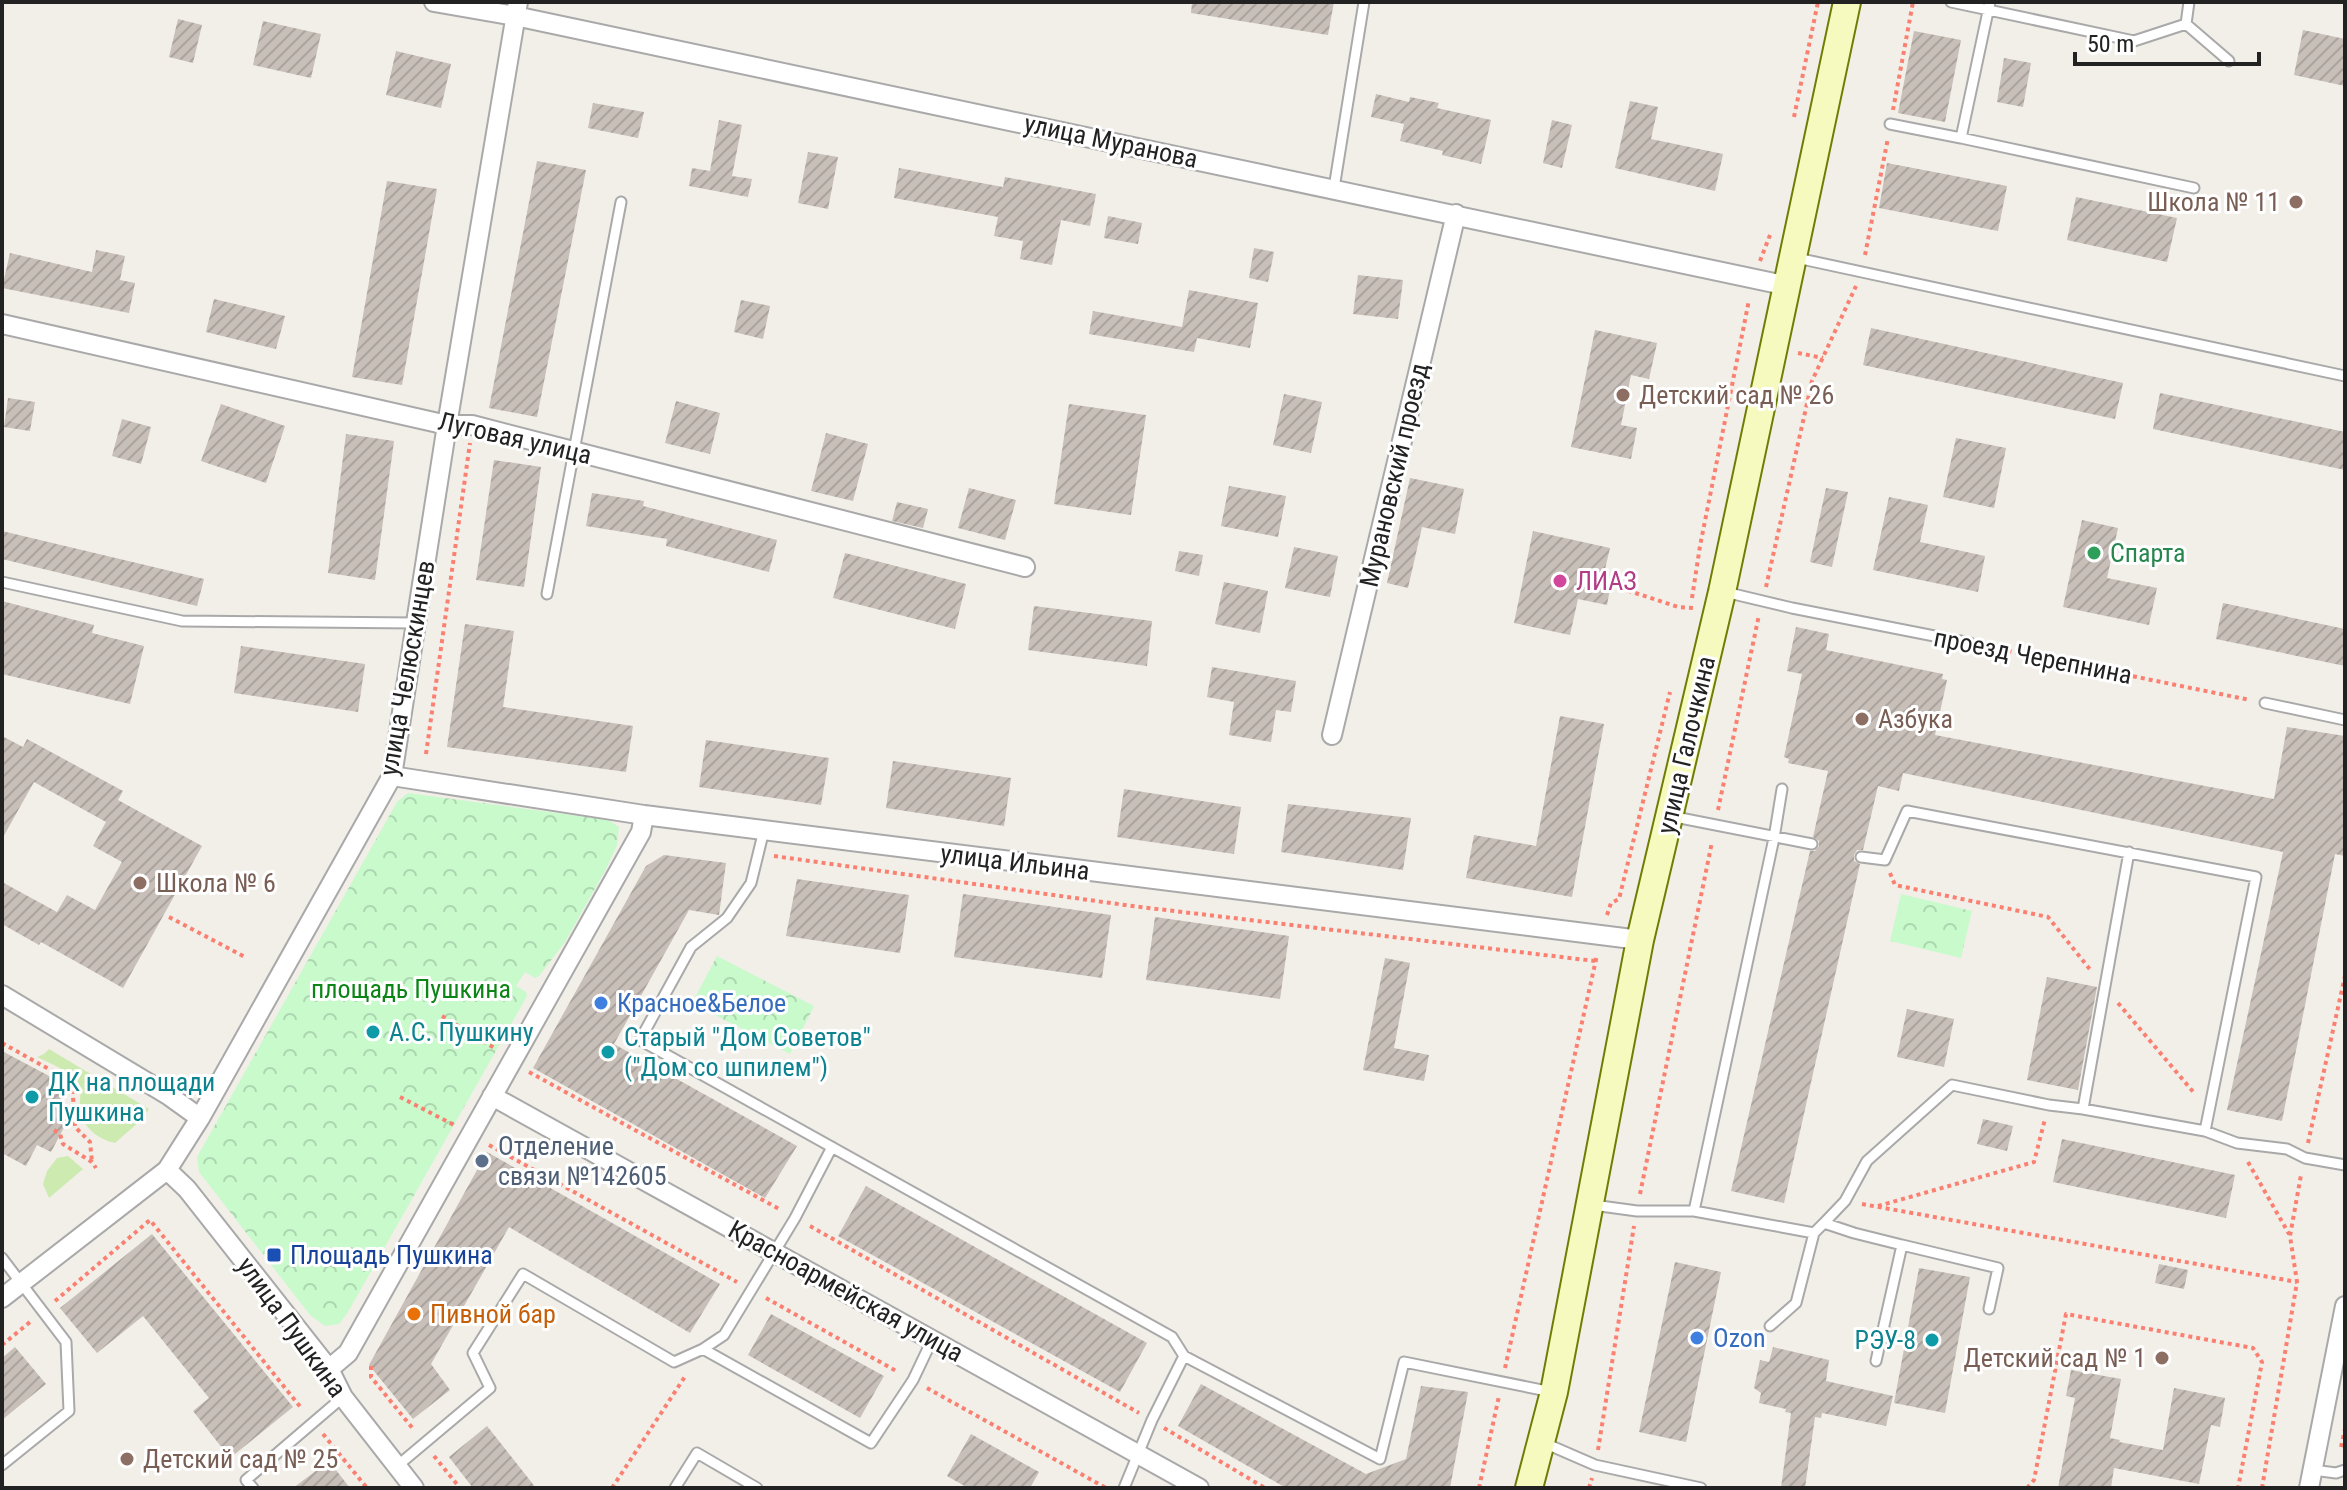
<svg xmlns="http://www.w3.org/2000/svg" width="2347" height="1490" font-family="'Roboto Condensed',sans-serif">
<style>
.grass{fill:#cdebb0}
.park{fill:url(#park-crowns)}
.building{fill:url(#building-hatch)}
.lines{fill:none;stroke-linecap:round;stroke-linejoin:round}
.lane-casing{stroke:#a9a9a9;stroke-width:13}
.street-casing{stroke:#a9a9a9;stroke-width:22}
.secondary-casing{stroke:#707d05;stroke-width:30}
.path{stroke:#fa8072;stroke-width:4;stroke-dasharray:4 4;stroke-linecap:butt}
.lane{stroke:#fff;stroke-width:9}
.street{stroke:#fff;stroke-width:18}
.secondary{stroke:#f7fabf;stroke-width:26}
.education-dot{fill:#8d6e63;stroke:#fff;stroke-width:3}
.leisure-dot{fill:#2e9e5b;stroke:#fff;stroke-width:3}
.hotel-dot{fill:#d1479c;stroke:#fff;stroke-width:3}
.shop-dot{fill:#3f7fe0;stroke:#fff;stroke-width:3}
.culture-dot{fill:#0f9aa8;stroke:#fff;stroke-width:3}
.service-dot{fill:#5c6f8a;stroke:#fff;stroke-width:3}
.transit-dot{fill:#1a4fb4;stroke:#fff;stroke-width:3}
.food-dot{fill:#e8710a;stroke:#fff;stroke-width:3}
.labels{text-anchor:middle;stroke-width:6;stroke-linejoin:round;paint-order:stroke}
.street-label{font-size:26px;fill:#222;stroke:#fff}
.education-label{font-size:26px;fill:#785e54;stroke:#fff;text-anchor:start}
.leisure-label{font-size:26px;fill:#27864d;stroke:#fff;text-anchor:start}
.hotel-label{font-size:26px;fill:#b23c85;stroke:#fff;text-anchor:start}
.park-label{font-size:26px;fill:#0c8416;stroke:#fff}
.shop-label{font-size:26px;fill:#366cbe;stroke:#fff;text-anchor:start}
.culture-label{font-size:26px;fill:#0d838f;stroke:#fff;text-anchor:start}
.service-label{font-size:26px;fill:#4e5e75;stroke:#fff;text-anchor:start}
.transit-label{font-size:26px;fill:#164399;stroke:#fff;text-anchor:start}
.food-label{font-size:26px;fill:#c56008;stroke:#fff;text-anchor:start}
</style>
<defs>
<pattern id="park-crowns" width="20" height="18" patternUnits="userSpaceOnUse" patternTransform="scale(2)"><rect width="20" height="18" fill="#c8facc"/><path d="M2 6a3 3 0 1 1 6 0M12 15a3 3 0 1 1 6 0" fill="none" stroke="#acd6af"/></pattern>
<pattern id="building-hatch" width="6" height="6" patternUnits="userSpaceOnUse" patternTransform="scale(2)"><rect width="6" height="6" fill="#c7bfb8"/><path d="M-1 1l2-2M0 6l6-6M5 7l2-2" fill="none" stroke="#aba49e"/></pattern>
</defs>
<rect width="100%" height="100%" fill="#f2efe9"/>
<path class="grass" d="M49,1049L149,1109L140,1121L115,1143C99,1140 82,1127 80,1110C79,1102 82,1092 79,1084C75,1074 48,1062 37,1057L44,1054Z
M68,1156L83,1169L49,1198L43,1184L47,1171L57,1158Z"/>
<path class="park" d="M408,793L608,820L619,827L617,845L606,869L565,942L539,976L535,978L525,972L516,986L526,992L527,996L348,1312L339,1324L325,1326L310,1315L199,1172L197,1157L397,802Z
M1901,894L1972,911L1961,958L1890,941Z
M717,956L814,1006L790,1054L692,1003Z"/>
<path class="building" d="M1192,2H1334L1328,35L1191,13Z
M178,19L202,25L193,63L169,57Z
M263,21L321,34L311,78L253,65Z
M2303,30L2345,39V86L2294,75Z
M1914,31L1961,40L1945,122L1898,113Z
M396,51L451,64L441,108L386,95Z
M2004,58L2031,63L2023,107L1997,102Z
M1376,94L1409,102L1410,97L1439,103L1437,108L1491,120L1481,164L1442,155L1443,151L1400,141L1404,124L1371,117Z
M1630,101L1658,107L1651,139L1723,154L1715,191L1615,168Z
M593,103L644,112L638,138L588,128Z
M719,120L742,125L732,176L752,179L748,197L689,186L692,168L710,171Z
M1552,120L1572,125L1562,168L1543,163Z
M808,152L838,157L828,209L798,203Z
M537,161L586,170L537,417L489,408Z
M1887,163L2007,186L1998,231L1879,208Z
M899,168L1003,187L1005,177L1096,194L1090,226L1061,220L1052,265L1020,259L1023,241L994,236L998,217L894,198Z
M387,181L437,189L402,385L352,377Z
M2076,197L2177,218L2167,262L2067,240Z
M1108,216L1142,223L1138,244L1104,238Z
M1254,248L1274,252L1268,282L1249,278Z
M96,250L125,256L120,280L135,283L129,313L2,288L10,253L92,272Z
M1358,275L1403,280L1398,319L1353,314Z
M1189,290L1258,303L1250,348L1197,338L1194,352L1089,334L1093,311L1182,327Z
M214,299L285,316L276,349L206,332Z
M741,300L770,306L763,339L734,332Z
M1871,328L2123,383L2115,419L1863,365Z
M1595,330L1657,343L1649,379L1631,375L1621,425L1637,428L1631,459L1571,447Z
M2160,393L2345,432V470L2153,429Z
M1284,394L1322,402L1311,453L1273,445Z
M8,398L35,402L30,431L4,427Z
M676,401L720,413L710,454L665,443Z
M221,404L285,426L266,483L201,461Z
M1069,404L1146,415L1131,515L1054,504Z
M122,419L151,427L141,464L112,456Z
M826,433L868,444L853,501L811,491Z
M346,434L394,441L375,580L328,573Z
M1956,438L2006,448L1994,508L1943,497Z
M494,460L541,467L524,587L476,580Z
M1410,478L1464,489L1455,534L1422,527L1408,588L1387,583Z
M1229,486L1286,496L1278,537L1221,526Z
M969,488L1016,500L1005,540L958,528Z
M1826,488L1848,492L1832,567L1810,562Z
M592,493L644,501L643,506L777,540L769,572L666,546L667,539L586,526Z
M1889,497L1928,505L1920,542L1985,556L1978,592L1873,570Z
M897,502L928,509L923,528L892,521Z
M2082,520L2118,528L2107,578L2157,588L2149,625L2063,607Z
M2,531L204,579L197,606L2,559Z
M1533,531L1610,548L1602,582L1611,584L1607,605L1578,599L1570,635L1514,623Z
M1294,547L1338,556L1330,597L1285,588Z
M1179,551L1203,555L1199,576L1175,571Z
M845,553L966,584L955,629L833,598Z
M1224,582L1268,591L1260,633L1215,624Z
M2,601L94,625L92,633L144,646L130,704L2,674Z
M2223,603L2345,629V666L2216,639Z
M1034,606L1152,621L1147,666L1028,650Z
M465,624L514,631L503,707L633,726L626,772L447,747Z
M1796,627L1829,634L1826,650L1943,674L1942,679L1947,680L1935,735L2274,799L2287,727L2345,736V856L2335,854L2282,1121L2227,1110L2283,852L1903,773L1899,791L1878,786L1863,850H1857L1854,855V861L1860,864L1784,1203L1731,1191L1810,851H1815L1819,846V841L1813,837L1828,771L1788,763L1789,759L1784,757L1802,674L1787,671Z
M241,646L365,664L358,712L234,693Z
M1212,667L1296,681L1291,712L1276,710L1271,742L1229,735L1234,702L1207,697Z
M1560,716L1604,724L1572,897L1466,878L1474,835L1536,846Z
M2,736L23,747L27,739L123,791L118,800L202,846L123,988L41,942L39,945L2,924V882L57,912L67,895L95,910L122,862L93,846L106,822L34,782L2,839Z
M706,740L829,758L821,805L699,787Z
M893,761L1011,778L1004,826L886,808Z
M1124,789L1241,807L1234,854L1117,837Z
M1288,804L1411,818L1403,870L1281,852Z
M664,855L726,863L719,915L689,910L614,1044L797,1146L765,1198L533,1068L646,866Z
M797,879L909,895L900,953L786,936Z
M963,894L1111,915L1102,978L954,957Z
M1155,917L1289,936L1280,999L1146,980Z
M1385,958L1410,963L1394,1048L1429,1055L1424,1081L1363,1070Z
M2047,977L2097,987L2078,1090L2027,1080Z
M1907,1009L1954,1019L1944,1067L1897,1057Z
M2,1051L68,1086L56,1108L70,1116L51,1152L37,1145L26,1166L2,1153Z
M1983,1119L2013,1126L2007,1151L1977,1144Z
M2062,1139L2235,1175L2226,1218L2053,1182Z
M487,1152L720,1284L690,1333L509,1227L431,1364L450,1390L413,1419L369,1365Z
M866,1186L1147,1343L1120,1392L838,1236Z
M152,1234L293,1407L230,1458L193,1411L209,1398L143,1316L97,1353L60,1308Z
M1675,1262L1721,1272L1686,1442L1639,1432Z
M2159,1264L2188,1270L2184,1289L2155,1283Z
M1919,1268L1970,1277L1945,1413L1894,1403Z
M771,1314L884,1376L860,1418L748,1355Z
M15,1347L46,1384L2,1420V1358Z
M1773,1347L1829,1360L1826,1381L1893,1396L1886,1426L1822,1413L1821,1418L1815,1417L1805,1488H1781L1791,1413L1785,1412L1786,1409L1759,1403L1761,1393L1754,1388L1760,1360L1769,1362Z
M2071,1370L2121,1379L2110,1438L2120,1440L2119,1442L2163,1450L2174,1388L2225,1398L2220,1427L2211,1425L2199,1484L2114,1468L2111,1488H2058L2075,1398L2066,1396Z
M1201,1384L1366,1474L1406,1459L1421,1386L1468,1392L1450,1488H1286L1178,1426Z
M487,1426L536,1488H473L449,1457Z
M971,1434L1039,1472L1030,1488H968L947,1476Z
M329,1461L350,1488H293Z"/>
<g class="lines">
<defs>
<path id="lane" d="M1951,2L2134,41L2186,24
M2189,2L2186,24L2229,61
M1890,124L1961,138L1990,2
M1961,138L2194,188
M1334,188L1364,2
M1797,258L2345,376
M2,582L182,621L416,623
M1725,592L1792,608L1970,643
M547,594L621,202
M2265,703L2345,720
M1670,816L1812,844
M764,830L751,883L727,918L691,947L640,1040L1172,1337L1184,1356L1152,1420L1124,1488
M1861,857L1885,860L1907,811L2256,877L2205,1131
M2083,1109L2129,852
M1593,1205L1637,1211H1694L1814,1233L1824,1223L1854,1233L1902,1245L1876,1361
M1694,1211L1774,838L1782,789
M1824,1223L1845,1201L1867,1161L1952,1085L2049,1105L2083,1109L2205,1131L2237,1143L2287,1149L2305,1158L2345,1165
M1902,1245L1998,1268L1989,1309
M2,1258L66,1342L69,1411L2,1465
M1770,1326L1796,1303L1814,1233
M703,1349L871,1443L913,1380L932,1340
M1184,1356L1380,1459L1404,1362L1552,1392
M1542,1442L1595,1465L1701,1488
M396,1467L490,1388L473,1353L523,1274L674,1362L703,1349L724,1335L795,1218L832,1147
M2313,1470L2336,1473L2345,1470
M253,1488L246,1480L343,1397
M675,1488L697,1453L757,1488"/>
<path id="street" d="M434,2L515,16L1788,286
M2,324L447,425H472L1025,567
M1332,735L1456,214
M392,776L644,815L1640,940
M2,995L168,1095L200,1118
M492,1096L1199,1488
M167,1170L187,1189L329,1369L343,1397L414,1488
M2,1298L167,1170L200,1118L392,776L447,425L518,2
M329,1369L348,1353L641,832L644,815
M2309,1488L2345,1306"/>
<path id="secondary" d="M1529,1488L1554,1392L1640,940L1722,592L1847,2"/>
</defs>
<use href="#lane" class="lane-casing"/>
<use href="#street" class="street-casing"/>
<use href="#secondary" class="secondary-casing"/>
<path class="path" d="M1893,110L1913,2
M1794,117L1818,2
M1865,255L1888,138
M1760,261L1770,235
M1798,353L1823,358
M1766,587L1812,381L1856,286
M1620,588L1678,607L1695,608
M1692,598L1700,546L1749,300
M1984,646L2250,700
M426,754L470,443
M1718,810L1759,615
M774,856L1132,906L1595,961
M1890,873L1895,885L2048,917L2092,972
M1607,915L1611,903L1619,899L1670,692
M169,917L245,957
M2118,1003L2195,1094
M442,1016L496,1049
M2,1043L72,1082L75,1127L90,1142L92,1162
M529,1072L781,1210
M400,1097L454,1125
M54,1130L60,1134L63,1144L92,1162L96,1168
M2308,1143L2345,976
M489,1145L737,1282
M2248,1162L2289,1234
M1640,1194L1712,842
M1862,1204L2297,1282
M1878,1206L2034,1162L2045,1119
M810,1226L1139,1413
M766,1298L898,1372
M55,1301L150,1220L302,1409
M2,1345L30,1322
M371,1366V1377L414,1430
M1505,1368L1597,955
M927,1388L1106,1488
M1164,1428L1265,1488
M323,1434L367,1488
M2341,1447L2345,1429
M1598,1450L1634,1226
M434,1456L460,1488
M612,1488L686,1375
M1479,1488L1499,1396
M1589,1488L1592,1478
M2027,1488L2034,1480L2066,1314L2253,1348L2262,1362L2238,1488
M2262,1488L2297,1282L2290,1236L2301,1175"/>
<use href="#lane" class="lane"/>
<use href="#street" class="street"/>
<use href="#secondary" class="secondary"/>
</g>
<g class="education-dot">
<circle cx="2296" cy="202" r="8"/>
<circle cx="1623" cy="395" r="8"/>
<circle cx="1862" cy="719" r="8"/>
<circle cx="140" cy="883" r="8"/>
<circle cx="2162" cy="1358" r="8"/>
<circle cx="127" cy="1459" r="8"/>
</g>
<circle class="leisure-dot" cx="2094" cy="553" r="8"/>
<circle class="hotel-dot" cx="1560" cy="581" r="8"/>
<g class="shop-dot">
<circle cx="601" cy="1003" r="8"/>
<circle cx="1697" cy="1338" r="8"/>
</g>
<g class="culture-dot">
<circle cx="373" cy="1032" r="8"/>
<circle cx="608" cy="1052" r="8"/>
<circle cx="32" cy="1097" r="8"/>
<circle cx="1932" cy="1340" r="8"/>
</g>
<circle class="service-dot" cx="482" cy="1161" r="8"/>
<rect class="transit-dot" x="266" y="1247" width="16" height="16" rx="4"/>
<circle class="food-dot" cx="414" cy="1314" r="8"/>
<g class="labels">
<g class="street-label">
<text transform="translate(1111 141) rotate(12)" y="9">улица Муранова</text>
<text transform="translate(515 438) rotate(13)" y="9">Луговая улица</text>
<text transform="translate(1394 475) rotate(-77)" y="9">Мурановский проезд</text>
<text transform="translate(2033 656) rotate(11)" y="9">проезд Черепнина</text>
<text transform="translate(407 668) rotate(-80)" y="9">улица Челюскинцев</text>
<text transform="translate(1686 745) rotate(-77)" y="9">улица Галочкина</text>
<text transform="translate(1015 862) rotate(7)" y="9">улица Ильина</text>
<text transform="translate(846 1291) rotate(29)" y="9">Красноармейская улица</text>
<text transform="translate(292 1327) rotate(54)" y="9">улица Пушкина</text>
</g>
<g class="education-label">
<text x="2280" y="211" text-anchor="end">Школа № 11</text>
<text x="1639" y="404">Детский сад № 26</text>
<text x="1878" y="728">Азбука</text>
<text x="156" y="892">Школа № 6</text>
<text x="2146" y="1367" text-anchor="end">Детский сад № 1</text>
<text x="143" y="1468">Детский сад № 25</text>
</g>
<g class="leisure-label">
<text x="2110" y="562">Спарта</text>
</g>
<g class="hotel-label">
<text x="1576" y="590">ЛИАЗ</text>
</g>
<g class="park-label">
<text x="411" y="998">площадь Пушкина</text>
</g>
<g class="shop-label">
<text x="617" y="1012">Красное&amp;Белое</text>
<text x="1713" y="1347">Ozon</text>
</g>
<g class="culture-label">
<text x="389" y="1041">А.С. Пушкину</text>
<text x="624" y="1046">Старый "Дом Советов"<tspan x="624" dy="30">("Дом со шпилем")</tspan></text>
<text x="48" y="1091">ДК на площади<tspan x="48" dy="30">Пушкина</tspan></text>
<text x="1916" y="1349" text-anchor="end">РЭУ-8</text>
</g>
<g class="service-label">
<text x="498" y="1155">Отделение<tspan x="498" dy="30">связи №142605</tspan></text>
</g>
<g class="transit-label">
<text x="290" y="1264">Площадь Пушкина</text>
</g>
<g class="food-label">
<text x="430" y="1323">Пивной бар</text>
</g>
</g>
<rect width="2347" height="1490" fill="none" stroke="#222222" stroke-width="8"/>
<path d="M2075 52v12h184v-12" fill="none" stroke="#222222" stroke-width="4"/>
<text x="2087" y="52" font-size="24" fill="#222222" stroke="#ffffff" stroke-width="6" paint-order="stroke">50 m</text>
</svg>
